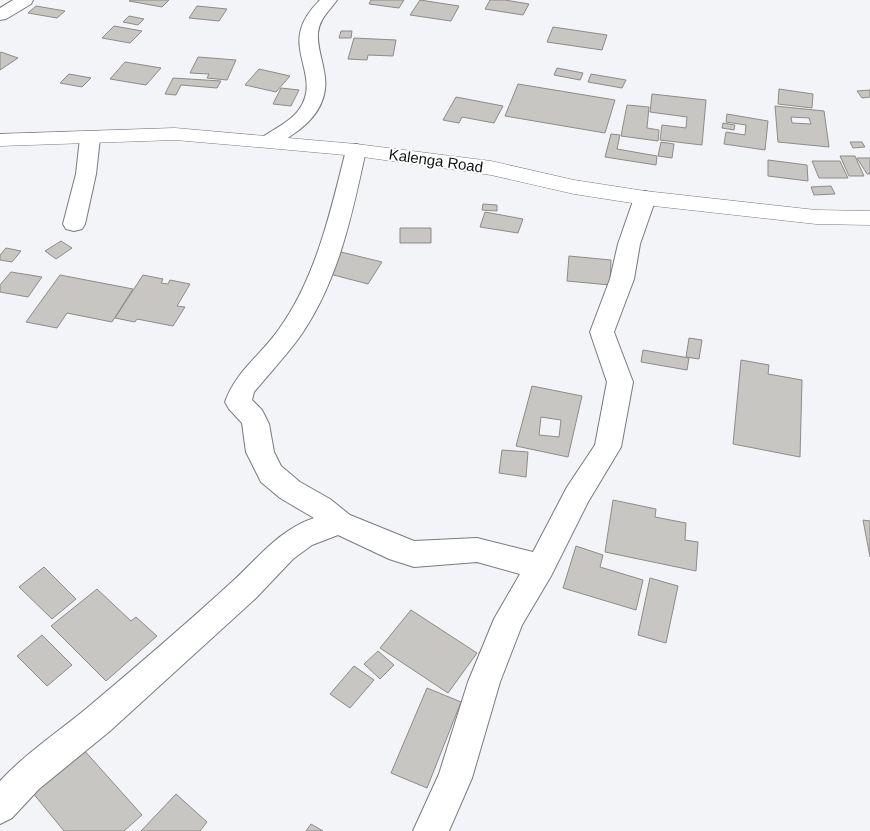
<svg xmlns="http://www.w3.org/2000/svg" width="870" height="831" font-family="Arial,sans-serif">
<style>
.building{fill:#c8c6c2;stroke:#8e8b88;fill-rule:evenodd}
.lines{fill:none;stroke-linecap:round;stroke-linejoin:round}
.street-casing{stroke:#787a7e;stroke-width:2}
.secondary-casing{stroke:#787a7e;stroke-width:1}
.street{fill:#fff;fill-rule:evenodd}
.secondary{fill:#fff;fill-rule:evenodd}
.labels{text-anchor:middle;stroke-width:4;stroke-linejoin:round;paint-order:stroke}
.far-street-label{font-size:15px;fill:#111213;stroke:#fff}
</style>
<rect width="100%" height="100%" fill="#f2f4f8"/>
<path class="building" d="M131,0H169L162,7L129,1Z
M371,0H404L399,8L369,4Z
M420,0L459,6L451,21L410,15Z
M490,0H505L529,4L523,15L485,9Z
M36,6L65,11L57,18L28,13Z
M197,6L227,9L219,21L189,18Z
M129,16L144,19L138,25L123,22Z
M114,26L142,31L130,43L102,38Z
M553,27L607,35L602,50L547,42Z
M341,31H352L351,38H339Z
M354,38L396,40L393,56L368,55L367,60L348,59Z
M1,52L18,58L0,70V53Z
M198,57L236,60L227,80L207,78L209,74L190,73Z
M125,62L161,68L146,85L110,79Z
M557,68L583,73L580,80L554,75Z
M259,69L290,76L276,92L245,85Z
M69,74L91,78L82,87L60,83Z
M591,74L626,80L622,88L588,82Z
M173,78L221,81L217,88L181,85L176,95L165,94Z
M518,84L615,100L605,133L505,116Z
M281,88L299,90L291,106L273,104Z
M779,89L813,94L812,108L778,104Z
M870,90V97L862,98L857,91Z
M652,94L706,100L702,145L660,140L662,125L686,128L687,117L650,112Z
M456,97L503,106L494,123L462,117L459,123L443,120Z
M627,105L649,107L647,128L659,130L658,141L621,136Z
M775,106L824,111L829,147L778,142ZM791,117L809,118L811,124L792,123Z
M727,114L768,121L765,150L724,144L726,132L745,135L746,125L726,122Z
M723,123L735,125L734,130L722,128Z
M611,134L620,135L617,149L657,156L656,165L605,157Z
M661,142L674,144L672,158L658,156Z
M850,142H862L865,147L853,148Z
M840,156H855L864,176H849Z
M857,158H870V174H867Z
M768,160L807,165L808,181L768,176Z
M812,161H840L848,178H819Z
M831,186L835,194L814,195L811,187Z
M483,204L497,205V211L482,210Z
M485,212L523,219L518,233L480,227Z
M400,228H431V243H400Z
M61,241L72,248L56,259L45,251Z
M6,248L21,251L12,262L0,260V255Z
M341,252L382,262L368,284L326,273Z
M569,256L611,260L610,285L567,281Z
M11,272L42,277L28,297L0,292V285Z
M60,275L133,289L112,322L67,313L57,328L26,322Z
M143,275L163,279L161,283L168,284L170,280L190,284L177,306L185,307L173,326L137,319L135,322L115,318Z
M689,338L702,340L699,359L686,357Z
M643,350L689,358L687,370L641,362Z
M741,360L769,365L768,374L802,380L800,457L733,444Z
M532,386L582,396L568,457L516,446ZM541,417L561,420L559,437L539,435Z
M502,450L528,452L526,477L499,473Z
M613,500L656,509L655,517L686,523L685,540L698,542L696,571L605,552Z
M863,520L870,521V557Z
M576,546L603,555L600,567L643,580L636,610L563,588Z
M44,567L76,599L52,619L19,587Z
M650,578L678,586L666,643L638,635Z
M97,589L131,621L136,617L157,636L106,681L51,626Z
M411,610L477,653L448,693L380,648Z
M42,635L72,665L47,686L17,656Z
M378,651L394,665L380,679L364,664Z
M354,666L374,680L350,708L330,694Z
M427,688L461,702L427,788L391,773Z
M83,749L142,815L124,831H64L32,792Z
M176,794L207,822L200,831H141Z
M311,824L323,831H306Z"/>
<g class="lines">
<defs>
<path id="street" d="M13,0H33L31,4L6,19L0,20V8Z
M320,0H337C330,10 319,19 318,33C317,46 322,58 324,71C330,99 315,120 292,135C282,142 274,149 261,146L258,142L261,138C274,129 292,121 300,108C318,81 293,56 301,29C304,18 312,8 320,0Z
M90,132L97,134L100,138L96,174L85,224L82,229L74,231L66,229L63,224L76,174L80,138L83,134Z
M356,144L363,146L366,150C352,216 337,287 296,342C283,359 268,375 254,392L252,400L262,410L269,424L274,452L281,466L300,482L330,499L350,515L414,541L477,538L533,552L567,487L595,445L607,382L590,332L610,279L618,244L634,198L637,193L645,191L653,193L656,198L640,244L634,279L614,332L633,382L621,447L588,502L551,576L522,625L500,682L472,778L449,831H413L439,774L468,682L494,619L520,574L477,562L414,567L389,559L338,535L312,545L293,559L256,598L110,731L39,789L12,818L0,824V781C26,753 58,732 87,708C137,666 186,624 234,580C260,556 279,530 314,518L280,498L261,482L246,452L242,423L229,409L225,402C236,371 261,355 279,329C316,278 331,210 346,150L349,146Z"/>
<path id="secondary" d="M175,128L356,144L491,161L574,180L645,191L816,210L870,211V225L816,224L645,205L574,194L491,175L356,156L268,148L175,140L0,146V134Z"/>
</defs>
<use href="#street" class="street-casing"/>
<use href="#secondary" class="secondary-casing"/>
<use href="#street" class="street"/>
<use href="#secondary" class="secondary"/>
</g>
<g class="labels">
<g class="far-street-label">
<text transform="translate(436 161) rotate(8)" y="5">Kalenga Road</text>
</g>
</g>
</svg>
